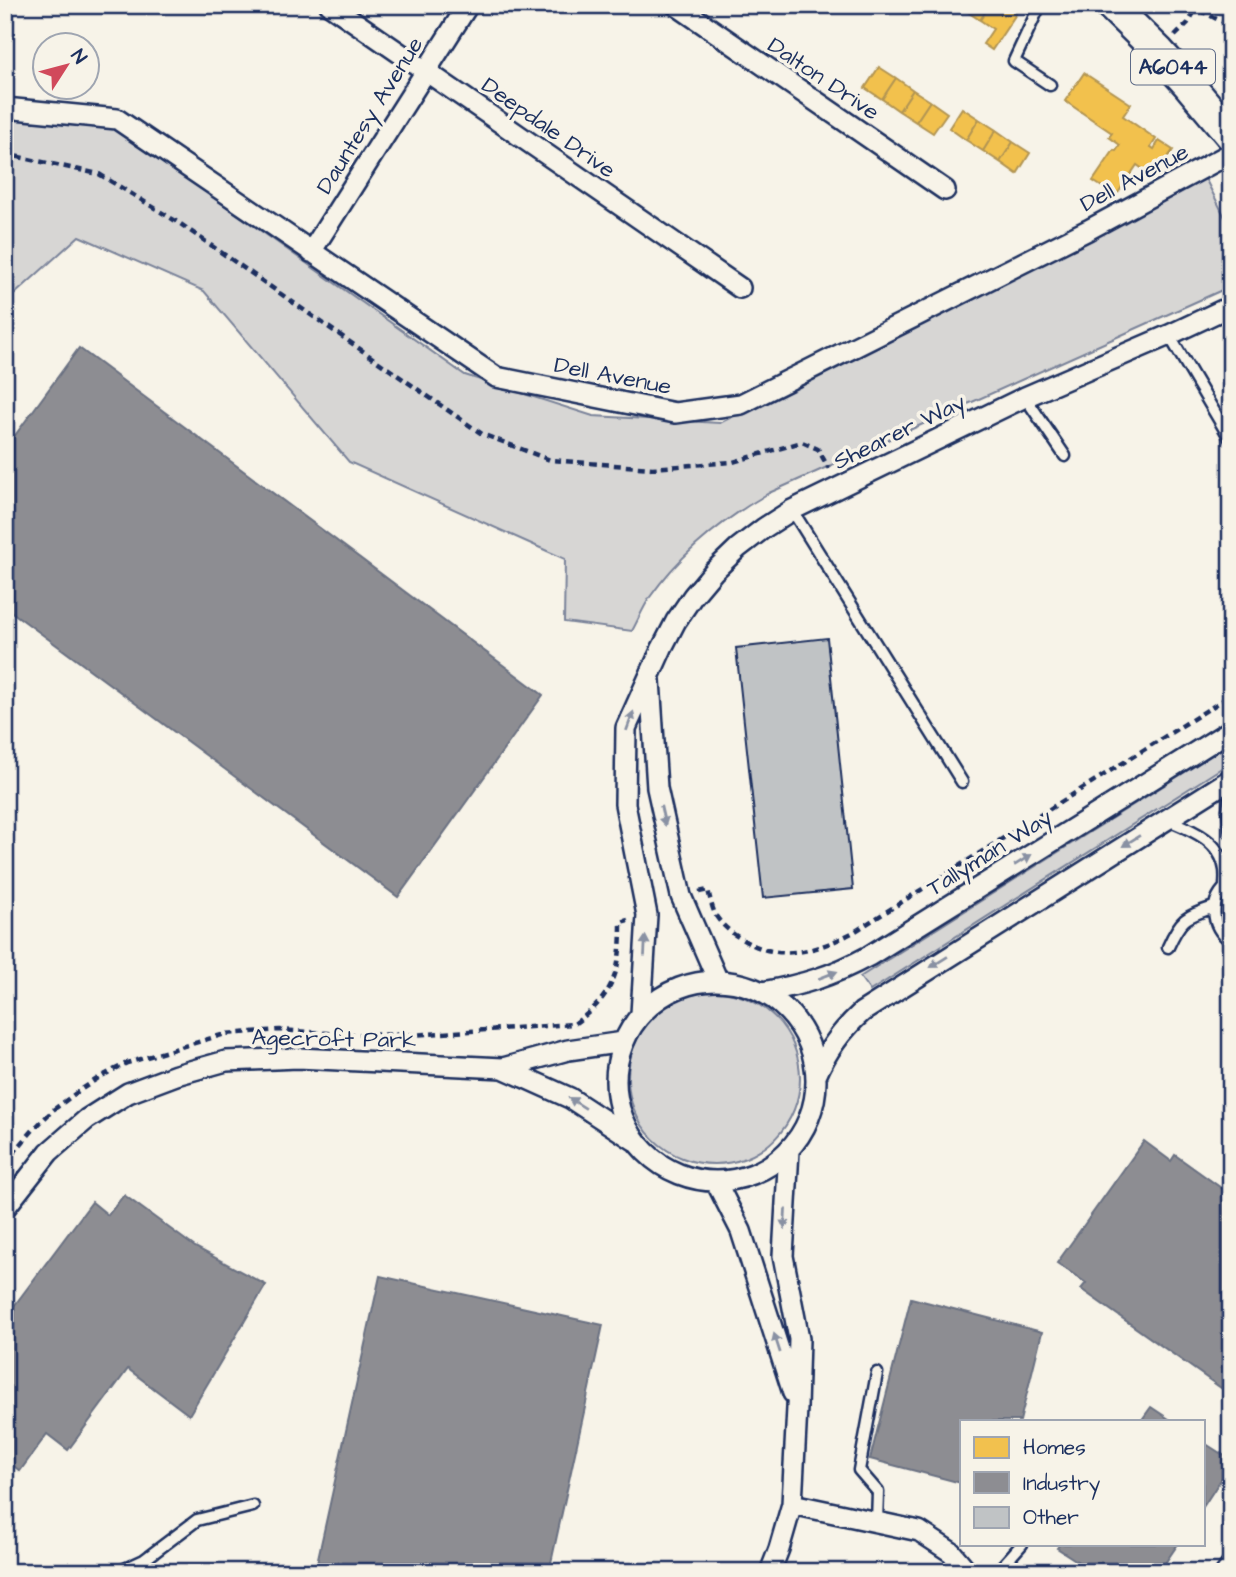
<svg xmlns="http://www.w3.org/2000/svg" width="1236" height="1577" font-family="'Architects Daughter',sans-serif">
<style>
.green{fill:#d7d6d4;stroke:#798299;stroke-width:2}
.homes{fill:#f2c14e;stroke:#b29553;stroke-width:2}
.industry{fill:#8d8d92;stroke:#6b7182;stroke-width:2}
.building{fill:#c0c3c5;stroke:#1b2f5e;stroke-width:2}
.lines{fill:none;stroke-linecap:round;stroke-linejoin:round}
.lane-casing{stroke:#1b2f5e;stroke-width:15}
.street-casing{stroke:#1b2f5e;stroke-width:24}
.primary-casing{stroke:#1b2f5e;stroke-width:35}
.path{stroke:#1b2f5e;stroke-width:4.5;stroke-dasharray:7 5;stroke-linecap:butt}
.lane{stroke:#f7f3e8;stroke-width:10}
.street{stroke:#f7f3e8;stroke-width:19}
.primary{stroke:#f7f3e8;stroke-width:30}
.oneway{fill:#8991a3}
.labels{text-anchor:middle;stroke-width:7;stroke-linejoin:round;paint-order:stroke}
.shield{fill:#f7f3e8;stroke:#5d6a87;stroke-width:2}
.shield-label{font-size:21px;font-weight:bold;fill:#1b2f5e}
.street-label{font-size:23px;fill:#1b2f5e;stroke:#f7f3e8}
</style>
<rect width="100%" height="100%" fill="#f7f3e8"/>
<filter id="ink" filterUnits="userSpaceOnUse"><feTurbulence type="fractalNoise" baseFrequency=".0143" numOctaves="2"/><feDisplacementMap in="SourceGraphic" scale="14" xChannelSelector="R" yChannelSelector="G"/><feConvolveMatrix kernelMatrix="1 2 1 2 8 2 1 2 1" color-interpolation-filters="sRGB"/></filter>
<g filter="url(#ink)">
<path class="green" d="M5,117L111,125L465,375L593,416L720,423L1205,178L1231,229V286L769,493C722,520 681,553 650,597C643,608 638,620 632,631L564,622L565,559L349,462L204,291L79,236L5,303Z
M1231,743V762L870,991L860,977Z
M628 1078a86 86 0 1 1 172 0a86 86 0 1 1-172 0Z"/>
<path class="homes" d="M966,5H990L980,20L963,9Z
M990,5H1002L1016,14L992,50L983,44L993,29L980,20Z
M879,67L896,78L882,99L865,88Z
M1084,73L1131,104L1123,116L1156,139L1151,147L1154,149L1159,141L1173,150L1154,177L1137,165L1116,196L1093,181L1114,150L1116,151L1120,145L1109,137L1112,133L1065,101Z
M896,78L913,90L899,111L882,99Z
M913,90L930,101L916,122L899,111Z
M930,101L947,113L933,133L916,122Z
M962,108L979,119L966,140L949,128Z
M979,119L996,130L983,151L966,140Z
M996,130L1013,142L1000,162L983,151Z
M1013,142L1030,153L1017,174L1000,162Z"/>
<path class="industry" d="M79,348L543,695L398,897L5,607V449Z
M1144,1141L1171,1161L1175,1155L1231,1195V1395L1081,1289L1086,1283L1057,1263Z
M124,1195L195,1247L266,1285L189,1415L128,1369L68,1450L47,1434L20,1471L5,1459V1318L92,1202L108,1215Z
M380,1276L603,1325L549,1572H315Z
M911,1298L1042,1332L1020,1421H961V1483L870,1459Z
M1151,1407L1172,1421H1141Z
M1203,1442L1231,1460V1464L1203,1507Z
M1060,1544H1178L1159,1572H1094L1057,1548Z"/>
<path class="building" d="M827,638L853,889L763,898L736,648Z"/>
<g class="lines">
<defs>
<path id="lane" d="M1040,5L1014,61L1050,85
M1169,335L1231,440
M1025,397L1065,456
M792,510L962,782
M1231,792L1228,810L1231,833
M1168,820C1192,830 1221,841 1225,870C1226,876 1225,882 1225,888
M1230,884C1209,898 1209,927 1231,941
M1168,947C1181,918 1185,917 1214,907
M877,1522L878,1492L859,1470L877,1373
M118,1572L144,1560L197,1520L253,1506
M997,1572L1022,1544
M1221,1572L1231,1558"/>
<path id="street" d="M330,5L740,288
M676,5L945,190
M5,108L117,119L496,377L675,413L741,404L1088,230L1231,153
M311,252L468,5
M650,680L657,788L681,896L718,981
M616 1081a100 100 0 1 1 200 0a100 100 0 1 1-200 0Z
M762,992C803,985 832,976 869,956L1231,730
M641,1014L647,915L625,804L626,728L662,648L676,621L693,596L714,571L738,548L764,528L792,510L1025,397L1169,335L1231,306
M503,1068L570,1098L634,1140
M816,1076C827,1050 841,1031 862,1012L1231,779
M716,1182L741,1231L793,1393
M5,1208L49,1152L87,1119L128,1093L176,1075L226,1061L298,1058L503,1068L568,1050L623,1042
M792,1504L919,1531L951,1552L968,1572
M770,1572L779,1549L792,1504L797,1408L799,1339L783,1256L789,1150"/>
<path id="primary" d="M1111,5L1159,52L1189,85L1231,135"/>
</defs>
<use href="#lane" class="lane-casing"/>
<use href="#street" class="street-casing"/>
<use href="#primary" class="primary-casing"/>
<path class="path" d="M1189,5L1231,26
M1175,36L1188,23L1196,9
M5,154L99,174L179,223L482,434L550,460L652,468L733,462L802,442L818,449L829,469
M699,892L708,890C710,898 712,908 716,916C722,925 731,933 740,938C779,963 815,952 854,932L1231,695
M5,1163L33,1130L53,1110L76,1093L100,1077L127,1063L225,1034L280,1030L344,1034L412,1035L574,1024C615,995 621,970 621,922L628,920"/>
<use href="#lane" class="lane"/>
<use href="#street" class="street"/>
<use href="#primary" class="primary"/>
</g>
<defs><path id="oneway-solid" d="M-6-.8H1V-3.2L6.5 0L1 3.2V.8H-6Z" transform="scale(1.75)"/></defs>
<g class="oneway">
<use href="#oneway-solid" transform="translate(630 721) rotate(-70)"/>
<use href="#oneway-solid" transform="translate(663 816) rotate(77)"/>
<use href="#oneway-solid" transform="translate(1131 841) rotate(148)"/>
<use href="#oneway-solid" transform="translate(1023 860) rotate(-32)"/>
<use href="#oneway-solid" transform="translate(645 946) rotate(-87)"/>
<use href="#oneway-solid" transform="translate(939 962) rotate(148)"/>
<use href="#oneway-solid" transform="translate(828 975) rotate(-21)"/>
<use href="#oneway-solid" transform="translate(577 1103) rotate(-148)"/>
<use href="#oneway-solid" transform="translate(785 1219) rotate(93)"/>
<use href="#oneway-solid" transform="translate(777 1343) rotate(-108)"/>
</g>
</g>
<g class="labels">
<rect class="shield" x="1131" y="49.5" width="84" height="35" rx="5"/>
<g class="shield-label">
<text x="1173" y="74">A6044</text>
</g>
<g class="street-label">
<text transform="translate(824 78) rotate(34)" y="8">Dalton Drive</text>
<text transform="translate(369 115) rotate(-58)" y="8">Dauntesy Avenue</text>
<text transform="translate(549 127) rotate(35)" y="8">Deepdale Drive</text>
<text transform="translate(1134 177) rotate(-28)" y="8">Dell Avenue</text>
<text transform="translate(613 375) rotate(11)" y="8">Dell Avenue</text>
<text transform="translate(899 431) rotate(-26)" y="8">Shearer Way</text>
<text transform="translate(989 852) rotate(-32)" y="8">Tallyman Way</text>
<text transform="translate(334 1038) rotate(1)" y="8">Agecroft Park</text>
</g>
</g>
<rect width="1236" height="1577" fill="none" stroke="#f7f3e8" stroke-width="28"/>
<rect x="14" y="14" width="1208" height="1549" fill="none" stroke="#1b2f5e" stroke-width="2.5" filter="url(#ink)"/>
<rect x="960" y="1420" width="245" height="126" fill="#f7f3e8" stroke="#9fa5b1" stroke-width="2"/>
<rect x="974" y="1437" width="35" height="21" fill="#f2c14e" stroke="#9fa5b1" stroke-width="2"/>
<text x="1023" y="1454" font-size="21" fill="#1b2f5e">Homes</text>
<rect x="974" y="1472" width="35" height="21" fill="#8d8d92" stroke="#9fa5b1" stroke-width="2"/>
<text x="1023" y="1490" font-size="21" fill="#1b2f5e">Industry</text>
<rect x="974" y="1507" width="35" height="21" fill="#c0c3c5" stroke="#9fa5b1" stroke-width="2"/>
<text x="1023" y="1524" font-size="21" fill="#1b2f5e">Other</text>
<g transform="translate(66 66) rotate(54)"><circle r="33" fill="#f7f3e8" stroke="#9fa5b1" stroke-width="2"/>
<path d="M0-5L12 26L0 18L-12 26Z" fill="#d1495b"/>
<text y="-10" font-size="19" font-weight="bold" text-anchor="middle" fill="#1b2f5e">N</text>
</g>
</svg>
